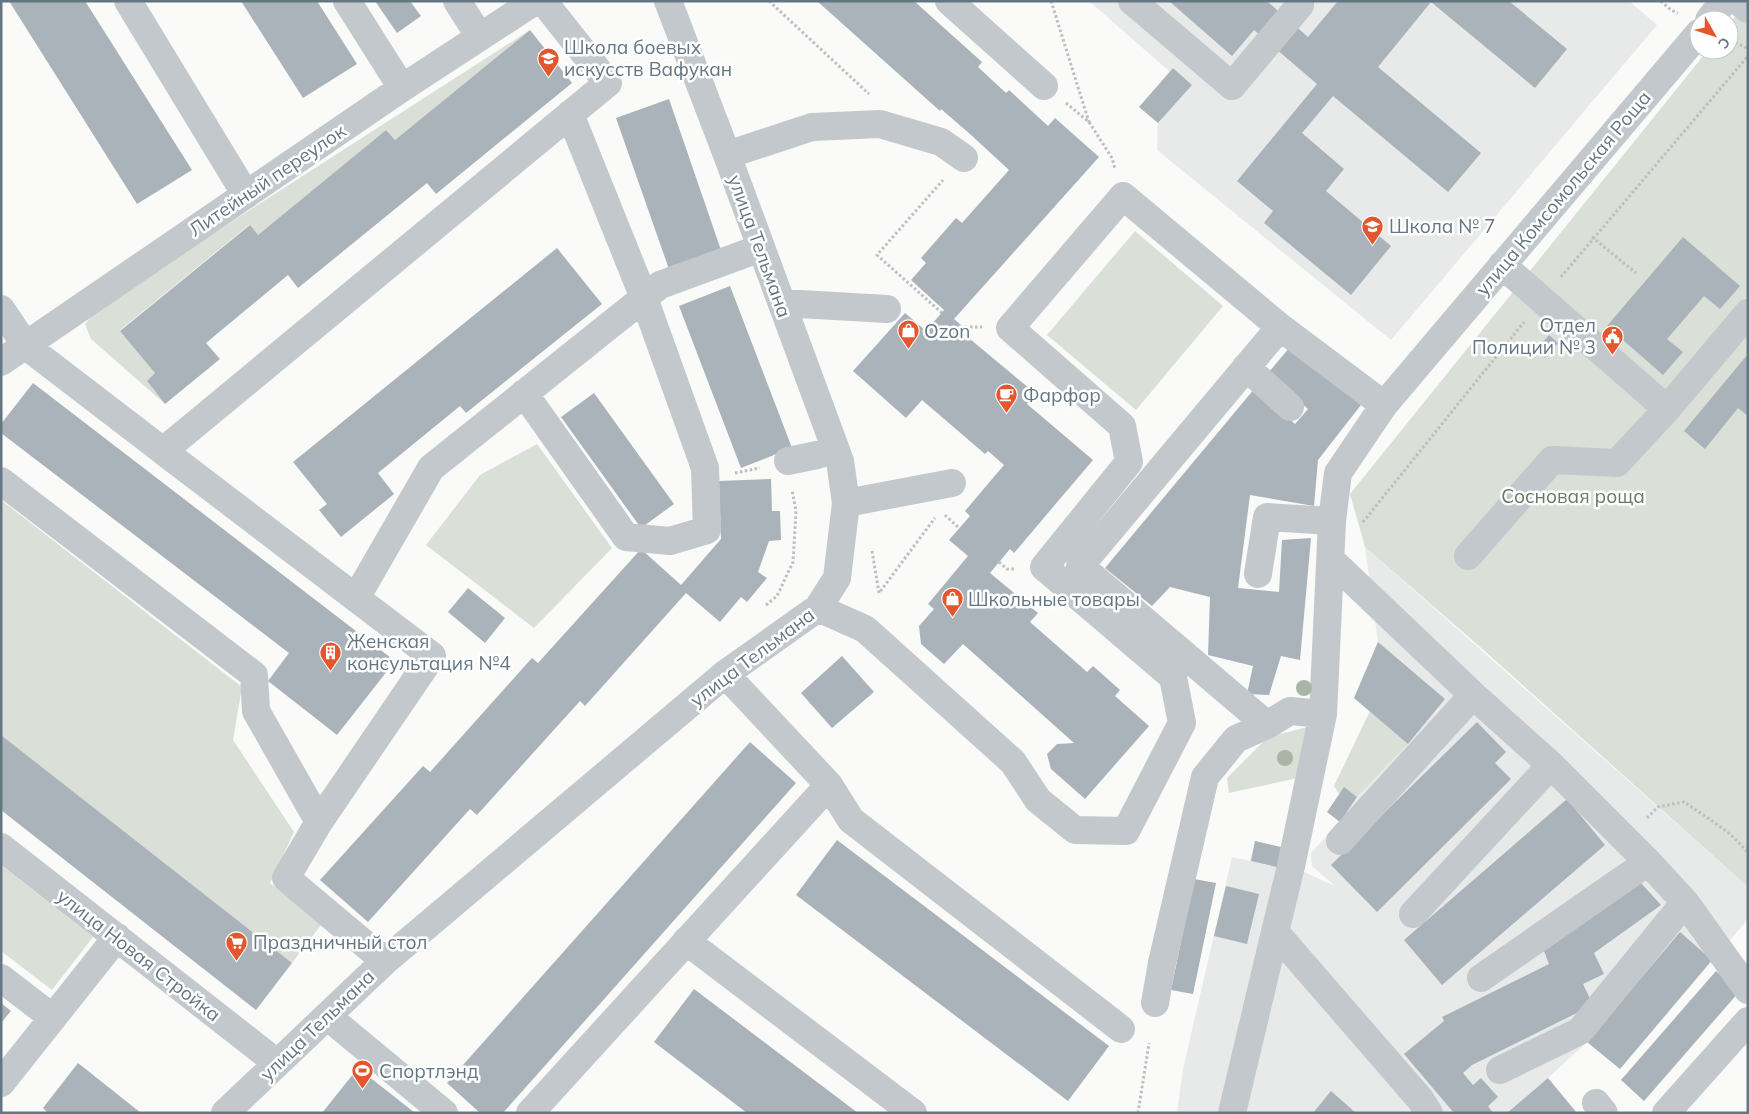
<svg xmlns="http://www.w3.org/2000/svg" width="1749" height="1114" font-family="Mulish,sans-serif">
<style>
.built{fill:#e8e9e9}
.green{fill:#dadfd7}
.building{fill:#aab3b9}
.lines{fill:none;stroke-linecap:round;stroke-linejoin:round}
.path{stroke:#bbbfc2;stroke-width:3;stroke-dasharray:2.5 2.5;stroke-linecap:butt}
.minor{stroke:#c3c8cc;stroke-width:28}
.tree{fill:#aab4a7}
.labels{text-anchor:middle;stroke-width:5;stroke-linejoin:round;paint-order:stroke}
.poi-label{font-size:19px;fill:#657683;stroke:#fff;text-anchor:start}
.street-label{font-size:19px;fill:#657683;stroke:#fff}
.park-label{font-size:19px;fill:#687a64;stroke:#fff}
</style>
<rect width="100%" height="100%" fill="#fafaf8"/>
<path class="built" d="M1089,1H1629L1657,25L1391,340L1157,150L1158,123L1192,85L1173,68L1170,72Z
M1365,547L1748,887V919L1620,1069L1587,1042L1548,1078L1507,1113H1177L1183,1069L1232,857L1250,861L1255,841L1281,847L1291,866L1335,886L1312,866L1311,853L1340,822L1357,797L1408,744L1354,698L1378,642Z"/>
<path class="green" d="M1748,1V887L1487,653L1365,547L1350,494L1708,50H1729V24Z
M530,30L395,140L386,130L258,235L249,225L120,330L155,373L147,381L165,404L91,339L85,324L102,305Z
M1135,231L1223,306L1136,410L1047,335Z
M537,444L612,548L534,628L426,545L480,475Z
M1,500L242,687L233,740L294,832L270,883L321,925L292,963L1,735Z
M1370,711L1408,744L1357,797L1344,788L1339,794L1334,786Z
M1308,727L1298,778L1229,793L1227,778L1268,737Z
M1,865L93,937L52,990L1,951Z"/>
<path class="building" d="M9,1H85L192,170L137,204Z
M241,1H317L357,64L303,98Z
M375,1H410L421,16L397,33Z
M817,1H914L982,62L978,67L1006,93L1009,90L1048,126L1055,118L1099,157L954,319L961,325L958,329L1036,394L1027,404L1093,460L1014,553L1010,549L990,573L1038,613L1030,622L1087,672L1093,666L1120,690L1115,696L1149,726L1085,799L1051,769L1047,754L1057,744L1074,743L963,644L944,664L921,644L919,626L934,609L928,604L968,556L949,540L970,516L965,511L1004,465L988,451L985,454L922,400L906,418L853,371L905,313L926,331L944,310L911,280L926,263L921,258L956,218L962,223L1009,170L970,134L941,109L940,111Z
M1169,1H1267L1308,37L1338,1H1509L1567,49L1535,88L1431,2L1378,67L1481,153L1448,192L1333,96L1302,133L1344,169L1326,191L1391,246L1351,295L1264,223L1273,211L1237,181L1317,84L1254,30L1232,56Z
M530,30L572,83L436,194L427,183L298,288L288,275L206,343L220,359L165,404L147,381L155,373L120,331L250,225L258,235L386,130L395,140Z
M1173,68L1192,85L1158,123L1139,107Z
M669,99L722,253L670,272L616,118Z
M1683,237L1740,286L1720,309L1704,296L1667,339L1683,352L1663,375L1607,326Z
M557,248L602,304L466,413L460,406L378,473L394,494L341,537L319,510L327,504L293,462Z
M730,286L792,448L741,468L679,306Z
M1549,335L1558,343L1545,358L1536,350Z
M1290,347L1361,405L1318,460L1314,506L1250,495L1238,588L1279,592L1282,540L1311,538L1300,660L1281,656L1269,695L1247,694L1253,666L1208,655L1210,597L1170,587L1152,606L1105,568L1255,388L1295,424L1308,409L1268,373Z
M1748,354V416L1738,408L1705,449L1684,431Z
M33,383L395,661L337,735L268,681L289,653L1,433V424Z
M594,393L674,504L641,528L561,417Z
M771,479L772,511H780L781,540L769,541L758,572L767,578L747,602L741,597L720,622L686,593L585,706L580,701L477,815L470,809L368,922L320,880L423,766L430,772L532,658L538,663L641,549L681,585L721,539L719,481Z
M468,588L505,618L485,643L448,612Z
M1378,642L1445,699L1408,744L1354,698Z
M842,656L874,692L832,728L801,693Z
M1477,722L1506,752L1495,763L1511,779L1377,912L1331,865Z
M1,735L292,963L256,1010L1,810Z
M750,742L796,783L503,1113H480L447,1083Z
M1344,787L1357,797L1340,822L1327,812Z
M1567,799L1605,845L1442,985L1404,940Z
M837,840L1109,1046L1068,1101L796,895Z
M1255,841L1281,847L1277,867L1251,861Z
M1194,879L1216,883L1193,994L1171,990Z
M1640,882L1661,905L1594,953L1604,974L1583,984L1593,1005L1472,1065L1463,1073L1473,1085L1481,1078L1498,1097L1488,1106L1493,1113H1454L1404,1054L1444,1021L1442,1017L1549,964L1544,951Z
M1226,886L1259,894L1247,944L1214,936Z
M1680,932L1712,960L1620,1069L1587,1042Z
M1716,971L1739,992L1644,1101L1621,1080Z
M694,989L858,1113H747L654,1042Z
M1,1003L11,1011L1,1023Z
M78,1063L141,1113H48L43,1108Z
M358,1068L415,1113H322Z
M1548,1078L1577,1113H1507Z
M1331,1091L1356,1113H1313Z"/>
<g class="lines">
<path class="path" d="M769,1L869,94
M1051,1L1089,122
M1661,1L1671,10L1678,13
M1731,40L1748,49
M1066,103L1089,122L1112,158L1115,169
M1592,237L1636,273
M1561,277L1748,56
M942,313L877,255L943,180
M960,327H982
M735,473L760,468
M945,515L959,528
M1363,522L1524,322
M872,551L879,593L935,518
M999,562L1007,569H1015
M766,605L777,596L793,562L796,511L792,490
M1647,818L1658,807L1684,802C1706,817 1732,832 1748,853
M1138,1113L1149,1043"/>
<path class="minor" d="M128,1L246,195
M347,1L402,88
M457,1L480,37
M949,1L1044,86
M1132,1L1232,86L1300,5V1
M1738,1L1748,9
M1709,20L1724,1
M727,155L812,127L880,124L941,142L964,158
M1502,265L1667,409L1748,313
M782,303L887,309
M1,309L26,346L163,451L608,83L543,1
M1,362L402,88L535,1
M1246,367L1290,407
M524,393L626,537L670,541L707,530L705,468L644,298L570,114
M163,451L432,656L319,822L286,878L385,961
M788,461L817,455L835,449
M1,481L254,675L256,711L319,822
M846,503L952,483
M1468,556L1552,460L1617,463L1667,409
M1331,560L1473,695L1340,841
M1258,574L1267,517L1332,521
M356,598L431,468L660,285L761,248
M818,608L865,629L1013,762L1038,800L1075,830L1126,831L1182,723L1173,677L1044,567L1129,462L1122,426L1010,328L1123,196L1280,327L1384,405
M1267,725L1080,566L1280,327
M829,785L851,820L1121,1029
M1,847L277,1063
M1685,902L1748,990
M1413,914L1551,765L1473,695
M1275,932L1291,866L1323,714L1332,521L1338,473L1384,405L1699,33
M686,941L913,1113
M1,978L53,1018
M1481,978L1648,862L1551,765
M1155,1003L1162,963L1205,777L1236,739L1267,725L1290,711L1323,714
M327,1016L444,1113
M1500,1070L1580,1031L1685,902L1648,862
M1,1083L117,937
M1596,1103L1604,1113
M225,1113L385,961L725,674L818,608L837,578L846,503L840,461L727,155L668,1
M530,1113L829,785L725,674
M1232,1113L1275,932L1420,1099L1429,1113
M1666,1113L1748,1021"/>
</g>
<g class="tree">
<circle cx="1304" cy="688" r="8"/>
<circle cx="1285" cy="758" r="8"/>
</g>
<defs>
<symbol id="school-pin" viewBox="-11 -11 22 30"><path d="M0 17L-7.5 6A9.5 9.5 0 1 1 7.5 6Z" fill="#e4572e" stroke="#fff"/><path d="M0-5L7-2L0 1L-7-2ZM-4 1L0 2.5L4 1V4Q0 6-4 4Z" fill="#fff"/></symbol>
<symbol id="shop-pin" viewBox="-11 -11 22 30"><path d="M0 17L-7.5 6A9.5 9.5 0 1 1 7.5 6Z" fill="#e4572e" stroke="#fff"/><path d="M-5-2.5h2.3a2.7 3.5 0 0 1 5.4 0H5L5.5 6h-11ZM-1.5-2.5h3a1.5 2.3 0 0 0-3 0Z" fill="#fff"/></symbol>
<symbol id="civic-pin" viewBox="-11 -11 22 30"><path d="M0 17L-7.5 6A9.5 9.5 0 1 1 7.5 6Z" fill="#e4572e" stroke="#fff"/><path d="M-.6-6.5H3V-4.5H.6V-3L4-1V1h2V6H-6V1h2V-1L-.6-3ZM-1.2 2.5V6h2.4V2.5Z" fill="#fff"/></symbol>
<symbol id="cafe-pin" viewBox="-11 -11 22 30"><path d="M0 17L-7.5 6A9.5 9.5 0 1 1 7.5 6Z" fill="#e4572e" stroke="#fff"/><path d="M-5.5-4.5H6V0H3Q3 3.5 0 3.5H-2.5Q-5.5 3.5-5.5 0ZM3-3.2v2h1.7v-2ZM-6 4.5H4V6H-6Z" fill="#fff"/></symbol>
<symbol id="building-pin" viewBox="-11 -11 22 30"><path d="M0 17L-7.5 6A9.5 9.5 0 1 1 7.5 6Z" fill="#e4572e" stroke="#fff"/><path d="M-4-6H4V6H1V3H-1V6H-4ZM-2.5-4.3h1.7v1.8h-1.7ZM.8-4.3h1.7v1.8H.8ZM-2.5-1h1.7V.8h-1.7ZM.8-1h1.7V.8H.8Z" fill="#fff"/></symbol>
<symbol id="supermarket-pin" viewBox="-11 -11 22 30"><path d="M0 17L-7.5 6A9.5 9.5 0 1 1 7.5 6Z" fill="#e4572e" stroke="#fff"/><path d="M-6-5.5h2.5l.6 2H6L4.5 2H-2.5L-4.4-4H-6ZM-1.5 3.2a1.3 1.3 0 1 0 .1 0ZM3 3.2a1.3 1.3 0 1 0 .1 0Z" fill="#fff"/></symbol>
<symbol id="stadium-pin" viewBox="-11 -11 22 30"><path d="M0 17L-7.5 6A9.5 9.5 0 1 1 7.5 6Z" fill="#e4572e" stroke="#fff"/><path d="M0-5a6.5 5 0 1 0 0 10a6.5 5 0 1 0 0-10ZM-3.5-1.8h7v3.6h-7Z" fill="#fff"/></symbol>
</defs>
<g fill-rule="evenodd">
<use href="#school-pin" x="536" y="46" width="25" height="34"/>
<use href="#school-pin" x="1360" y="214" width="25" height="34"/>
<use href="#shop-pin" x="896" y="318" width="25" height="34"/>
<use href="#civic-pin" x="1600" y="324" width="25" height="34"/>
<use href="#cafe-pin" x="994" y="382" width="25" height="34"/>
<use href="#shop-pin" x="940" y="586" width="25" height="34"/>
<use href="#building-pin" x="318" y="640" width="25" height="34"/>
<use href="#supermarket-pin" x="224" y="930" width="25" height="34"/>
<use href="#stadium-pin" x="350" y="1058" width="25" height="34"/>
</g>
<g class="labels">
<g class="poi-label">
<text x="564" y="54">Школа боевых<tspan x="564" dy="22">искусств Вафукан</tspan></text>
<text x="1389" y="233">Школа № 7</text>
<text x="1596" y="332" text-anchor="end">Отдел<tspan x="1596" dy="22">Полиции № 3</tspan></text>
<text x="924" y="338">Ozon</text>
<text x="1023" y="402">Фарфор</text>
<text x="968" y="606">Школьные товары</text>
<text x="347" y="648">Женская<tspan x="347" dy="22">консультация №4</tspan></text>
<text x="253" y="949">Праздничный стол</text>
<text x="379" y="1078">Спортлэнд</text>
</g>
<g class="street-label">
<text transform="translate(267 180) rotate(-34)" y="7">Литейный переулок</text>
<text transform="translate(1563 193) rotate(-50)" y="7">улица Комсомольская Роща</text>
<text transform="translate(760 246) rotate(70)" y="7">улица Тельмана</text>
<text transform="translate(752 657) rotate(-37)" y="7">улица Тельмана</text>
<text transform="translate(139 955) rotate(38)" y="7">улица Новая Стройка</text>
<text transform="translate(317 1025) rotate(-44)" y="7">улица Тельмана</text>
</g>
<g class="park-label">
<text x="1573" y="503">Сосновая роща</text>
</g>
</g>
<rect width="1749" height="1114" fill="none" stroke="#657683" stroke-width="5"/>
<g transform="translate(1714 35) rotate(129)"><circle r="24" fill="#ffffff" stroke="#c1c8cd"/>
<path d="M0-4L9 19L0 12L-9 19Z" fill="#e4572e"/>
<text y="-8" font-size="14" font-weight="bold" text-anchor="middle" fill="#657683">С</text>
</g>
</svg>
